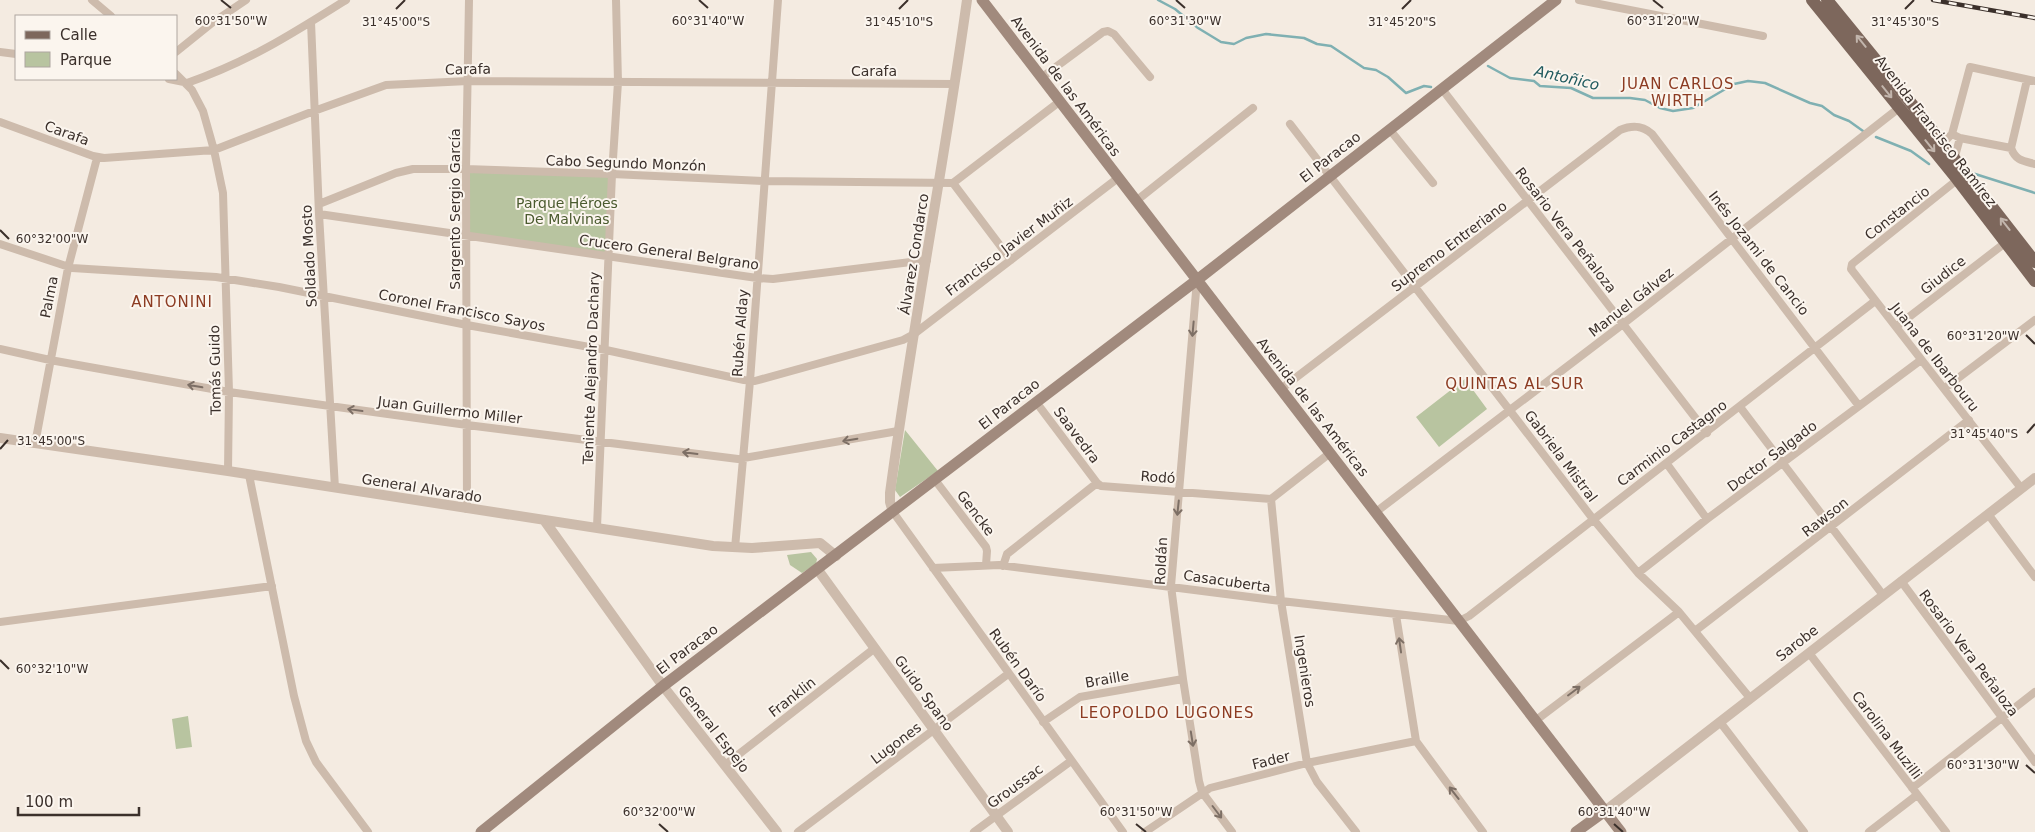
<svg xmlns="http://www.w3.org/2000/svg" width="2035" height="832" font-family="'DejaVu Sans',sans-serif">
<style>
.green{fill:#b8c4a0}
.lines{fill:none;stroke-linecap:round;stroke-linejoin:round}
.stream{stroke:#7fb0b2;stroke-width:2.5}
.minor{stroke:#cdbbac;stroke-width:8}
.tertiary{stroke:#cdbbac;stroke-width:10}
.secondary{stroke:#a18a7d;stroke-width:11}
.primary{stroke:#7d675c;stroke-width:12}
.rail-casing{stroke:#3b302b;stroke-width:4.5}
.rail{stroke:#fbf5ee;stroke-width:2.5;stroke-dasharray:8;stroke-linecap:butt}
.oneway{stroke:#c2b5ac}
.oneway2{stroke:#7d6f65}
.ticks{fill:none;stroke:#3b302b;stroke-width:2}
.labels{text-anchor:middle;stroke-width:4;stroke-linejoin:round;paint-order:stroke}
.street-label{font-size:14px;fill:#3b302b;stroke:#fbf5ee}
.park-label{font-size:14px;fill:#4a5a2e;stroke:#fbf5ee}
.water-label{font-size:15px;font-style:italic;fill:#1f5a5e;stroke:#fbf5ee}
.neighbourhood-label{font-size:15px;letter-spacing:1px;fill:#8c3b22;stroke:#fbf5ee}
.ticks-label{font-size:12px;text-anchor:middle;fill:#3b302b;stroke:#fbf5ee;stroke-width:4;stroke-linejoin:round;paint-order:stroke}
</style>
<rect width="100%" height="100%" fill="#f4ebe1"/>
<path class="green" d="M466,169L612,174L608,256L467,235Z
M1465,379L1487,409L1439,447L1416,417Z
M905,430L938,471L900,497L895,490Z
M811,552L817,559L816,564L802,573L790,565L787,555Z
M188,716L192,747L176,749L172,719Z"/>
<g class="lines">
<path class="stream" d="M1158,0L1175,9L1198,28L1221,42L1234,44L1246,38L1266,34L1304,38L1317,44L1331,46L1364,68L1376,70L1388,77L1406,93L1424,86L1431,87
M1488,66L1510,78L1534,81L1540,86L1571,88L1593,98H1630L1645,100L1660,108L1673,111L1693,108L1734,84L1748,81L1765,83L1810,103L1822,106L1834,115L1849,121L1863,131
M1876,137L1911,151L1929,164
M1972,173L2035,193"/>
<path class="minor" d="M92,0L111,16
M1579,0L1763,36
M311,22L319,214L335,488
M0,52L16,54
M176,52L212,23L246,0
M176,74L192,90L203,111L214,150L223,193L229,392L228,471
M1041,78L1103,32L1108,31L1114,34L1150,77
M169,79L184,82
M187,83C248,62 292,34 346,0
M1442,89L1707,433
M0,122L93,156L104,158L214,150L314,111L386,85L468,81L955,84
M1290,124L1593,519L1638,573L1679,612L1750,698
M1390,130L1433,183
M1952,134L1960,138L2011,148C2016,161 2023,161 2035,164
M1942,144L1952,134L1970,67L2035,81
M2011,148L2027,80
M1954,160L1960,138
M1957,180L1852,264L1851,269L2021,488
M953,183L1059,102
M1136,201L1253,108
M319,204L396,173L413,169H466L612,174L763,181L953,183L1011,260
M319,214L757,278L773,279L927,260
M0,244L72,268L216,277L279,287L467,325L606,350L744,380L755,381L903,340L914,334L1118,178
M1197,280L1171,586L1183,679L1199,781L1202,792L1232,832
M1896,327L2005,243
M0,349L50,360L229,392L467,425L738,459L898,431
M1945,388L2035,320
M1281,389L1620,130C1632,125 1642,125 1652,134L1859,406
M1036,402L1097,483
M1740,407L1883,595
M35,444L68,268L97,158
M1667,464L1707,519
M249,475L294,696L306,741L316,762L368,832
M935,480L986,547L987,551L986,565
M1097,483L1101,486L1271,499L1330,453
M1271,499L1281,601L1307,763L1317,782L1356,832
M467,509L466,169L469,0
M893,512L1123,832
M1376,512L1623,324L1899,108
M1988,514L2035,577
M597,527L612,174L618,82L616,0
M735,548L750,381L778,0
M1003,566L1007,554L1097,483
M933,568L999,565L1281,601L1459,621L1469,616L1875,301
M1638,573L1707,519L1921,360
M1901,581L2035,762
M1396,615L1416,741L1483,832
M0,622L272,586
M1695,631L1969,420
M1809,653L1946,832
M1535,721L1679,612
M1043,722L1080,697L1183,679
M1720,722L1804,832
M725,765L875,648
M1912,788L2035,692
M798,832L1008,674
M974,832L1071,761
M1145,832L1210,788L1307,763L1416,741
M1869,832L1917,795"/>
<path class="tertiary" d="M0,438L228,471L713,546L752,548L820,543L836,556
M893,512L890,502V493C912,328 944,165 967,0
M544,520L663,686L777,832
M818,570L1008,832
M1605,811L2035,478"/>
<path class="secondary" d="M982,0L1621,832
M481,832L663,686L1197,280L1556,0
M1576,832L1605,811"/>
<path class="primary" d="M1812,0L1957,179L2035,281
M1827,0L1911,103L2035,262"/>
<defs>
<path id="rail" d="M1933,0L2035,18"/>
</defs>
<use href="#rail" class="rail-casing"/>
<use href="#rail" class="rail"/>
</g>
<defs><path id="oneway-shaft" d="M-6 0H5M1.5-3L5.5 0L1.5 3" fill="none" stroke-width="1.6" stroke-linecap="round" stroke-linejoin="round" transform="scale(1.25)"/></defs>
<g class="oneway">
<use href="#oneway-shaft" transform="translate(1861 41) rotate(-129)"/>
<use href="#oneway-shaft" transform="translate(1887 92) rotate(51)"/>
<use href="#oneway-shaft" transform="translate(1930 146) rotate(51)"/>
<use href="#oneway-shaft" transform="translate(2005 224) rotate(-128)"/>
</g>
<g class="oneway2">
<use href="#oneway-shaft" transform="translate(1193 329) rotate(95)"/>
<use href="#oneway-shaft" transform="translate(195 386) rotate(-170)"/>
<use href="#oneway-shaft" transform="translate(355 410) rotate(-172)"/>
<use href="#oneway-shaft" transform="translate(850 440) rotate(170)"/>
<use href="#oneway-shaft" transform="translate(690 453) rotate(-173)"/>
<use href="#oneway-shaft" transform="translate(1178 508) rotate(96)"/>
<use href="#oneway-shaft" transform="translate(1400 645) rotate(-98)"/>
<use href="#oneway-shaft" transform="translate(1574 691) rotate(-37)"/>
<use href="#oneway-shaft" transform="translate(1192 739) rotate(81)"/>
<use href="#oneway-shaft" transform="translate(1454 793) rotate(-128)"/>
<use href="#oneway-shaft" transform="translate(1217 812) rotate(53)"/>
</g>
<path class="ticks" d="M221,0L231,8M699,0L708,8M1176,0L1185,8M1653,0L1663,8M396,9L405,0M899,9L908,0M1402,9L1411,0M1905,9L1914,0M0,230L9,239M2026,335L2035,344M2027,433L2035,424M0,449L8,440M0,660L9,669M2026,765L2035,773M659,824L668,832M1136,824L1146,832M1614,824L1623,832"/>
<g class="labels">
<g class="street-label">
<text transform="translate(468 69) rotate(-1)" y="5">Carafa</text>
<text x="874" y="76">Carafa</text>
<text transform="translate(1066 86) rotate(53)" y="5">Avenida de las Américas</text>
<text transform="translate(1936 131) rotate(52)" y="5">Avenida Francisco Ramírez</text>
<text transform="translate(67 133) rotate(20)" y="5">Carafa</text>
<text transform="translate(1330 157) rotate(-38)" y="5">El Paracao</text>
<text transform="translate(626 163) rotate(2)" y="5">Cabo Segundo Monzón</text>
<text transform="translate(455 209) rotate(-90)" y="5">Sargento Sergio García</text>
<text transform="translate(1897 213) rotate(-38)" y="5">Constancio</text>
<text transform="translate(1566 230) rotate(52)" y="5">Rosario Vera Peñaloza</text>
<text transform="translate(1009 246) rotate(-37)" y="5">Francisco Javier Muñiz</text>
<text transform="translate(1449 246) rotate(-37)" y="5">Supremo Entreriano</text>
<text transform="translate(669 252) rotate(8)" y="5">Crucero General Belgrano</text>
<text transform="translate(1759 253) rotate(52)" y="5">Inés Jozami de Cancio</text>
<text transform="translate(914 254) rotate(-81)" y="5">Álvarez Condarco</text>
<text transform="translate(309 256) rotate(-93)" y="5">Soldado Mosto</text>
<text transform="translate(1943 275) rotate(-38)" y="5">Giudice</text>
<text transform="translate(49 297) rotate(-79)" y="5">Palma</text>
<text transform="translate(1631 302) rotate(-38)" y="5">Manuel Gálvez</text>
<text transform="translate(462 310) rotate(11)" y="5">Coronel Francisco Sayos</text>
<text transform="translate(740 333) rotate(-86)" y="5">Rubén Alday</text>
<text transform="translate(1935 357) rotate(52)" y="5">Juana de Ibarbouru</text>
<text transform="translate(591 368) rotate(-88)" y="5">Teniente Alejandro Dachary</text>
<text transform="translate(215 370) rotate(-91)" y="5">Tomás Guido</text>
<text transform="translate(1009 404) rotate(-38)" y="5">El Paracao</text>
<text transform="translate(1313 407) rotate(52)" y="5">Avenida de las Américas</text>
<text transform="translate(450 410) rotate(7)" y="5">Juan Guillermo Miller</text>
<text transform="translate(1077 435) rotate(53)" y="5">Saavedra</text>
<text transform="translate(1672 443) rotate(-37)" y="5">Carminio Castagno</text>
<text transform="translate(1561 456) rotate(53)" y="5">Gabriela Mistral</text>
<text transform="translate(1772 456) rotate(-37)" y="5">Doctor Salgado</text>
<text transform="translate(1158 477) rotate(4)" y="5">Rodó</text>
<text transform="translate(422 488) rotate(9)" y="5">General Alvarado</text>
<text transform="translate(976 513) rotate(53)" y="5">Gencke</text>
<text transform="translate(1825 517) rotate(-38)" y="5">Rawson</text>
<text transform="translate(1161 561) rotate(-87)" y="5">Roldán</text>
<text transform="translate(1227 581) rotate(8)" y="5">Casacuberta</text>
<text transform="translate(1797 643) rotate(-38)" y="5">Sarobe</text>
<text transform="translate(687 649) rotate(-37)" y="5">El Paracao</text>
<text transform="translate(1969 653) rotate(53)" y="5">Rosario Vera Peñaloza</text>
<text transform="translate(1018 665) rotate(54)" y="5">Rubén Darío</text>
<text transform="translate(1305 671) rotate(81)" y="5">Ingenieros</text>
<text transform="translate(1107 679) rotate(-10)" y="5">Braille</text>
<text transform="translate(924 693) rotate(54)" y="5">Guido Spano</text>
<text transform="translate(792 697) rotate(-38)" y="5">Franklin</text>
<text transform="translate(714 729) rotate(52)" y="5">General Espejo</text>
<text transform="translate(1887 735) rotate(53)" y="5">Carolina Muzilli</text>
<text transform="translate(896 743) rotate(-37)" y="5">Lugones</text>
<text transform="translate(1271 760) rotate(-14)" y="5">Fader</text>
<text transform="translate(1015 786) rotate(-36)" y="5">Groussac</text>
</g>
<g class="park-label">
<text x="567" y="208">Parque Héroes<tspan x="567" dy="16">De Malvinas</tspan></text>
</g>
<g class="water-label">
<text transform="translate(1567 78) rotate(13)" y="5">Antoñico</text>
</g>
<g class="neighbourhood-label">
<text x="1678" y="89">JUAN CARLOS<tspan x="1678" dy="17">WIRTH</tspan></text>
<text x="172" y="307">ANTONINI</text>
<text x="1515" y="389">QUINTAS AL SUR</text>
<text x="1167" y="718">LEOPOLDO LUGONES</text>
</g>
</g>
<g class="ticks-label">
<text x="231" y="25">60°31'50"W</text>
<text x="708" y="25">60°31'40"W</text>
<text x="1185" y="25">60°31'30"W</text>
<text x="1663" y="25">60°31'20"W</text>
<text x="396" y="26">31°45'00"S</text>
<text x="899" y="26">31°45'10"S</text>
<text x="1402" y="26">31°45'20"S</text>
<text x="1905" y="26">31°45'30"S</text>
<text x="52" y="243">60°32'00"W</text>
<text x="1983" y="340">60°31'20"W</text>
<text x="1984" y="438">31°45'40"S</text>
<text x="51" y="445">31°45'00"S</text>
<text x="52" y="673">60°32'10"W</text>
<text x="1983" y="769">60°31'30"W</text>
<text x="659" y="816">60°32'00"W</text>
<text x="1136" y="816">60°31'50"W</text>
<text x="1614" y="816">60°31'40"W</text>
</g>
<rect x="15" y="15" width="162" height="65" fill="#fbf5ee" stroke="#aea6a0"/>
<rect x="25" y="31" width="25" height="8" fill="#7d675c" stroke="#aea6a0"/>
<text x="60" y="40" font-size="15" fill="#3b302b">Calle</text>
<rect x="25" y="52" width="25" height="15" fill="#b8c4a0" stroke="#aea6a0"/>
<text x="60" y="65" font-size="15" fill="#3b302b">Parque</text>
<path d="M18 807v8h121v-8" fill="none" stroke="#3b302b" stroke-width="2.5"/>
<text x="25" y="807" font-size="15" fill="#3b302b" stroke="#fbf5ee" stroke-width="4" paint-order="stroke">100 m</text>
</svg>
